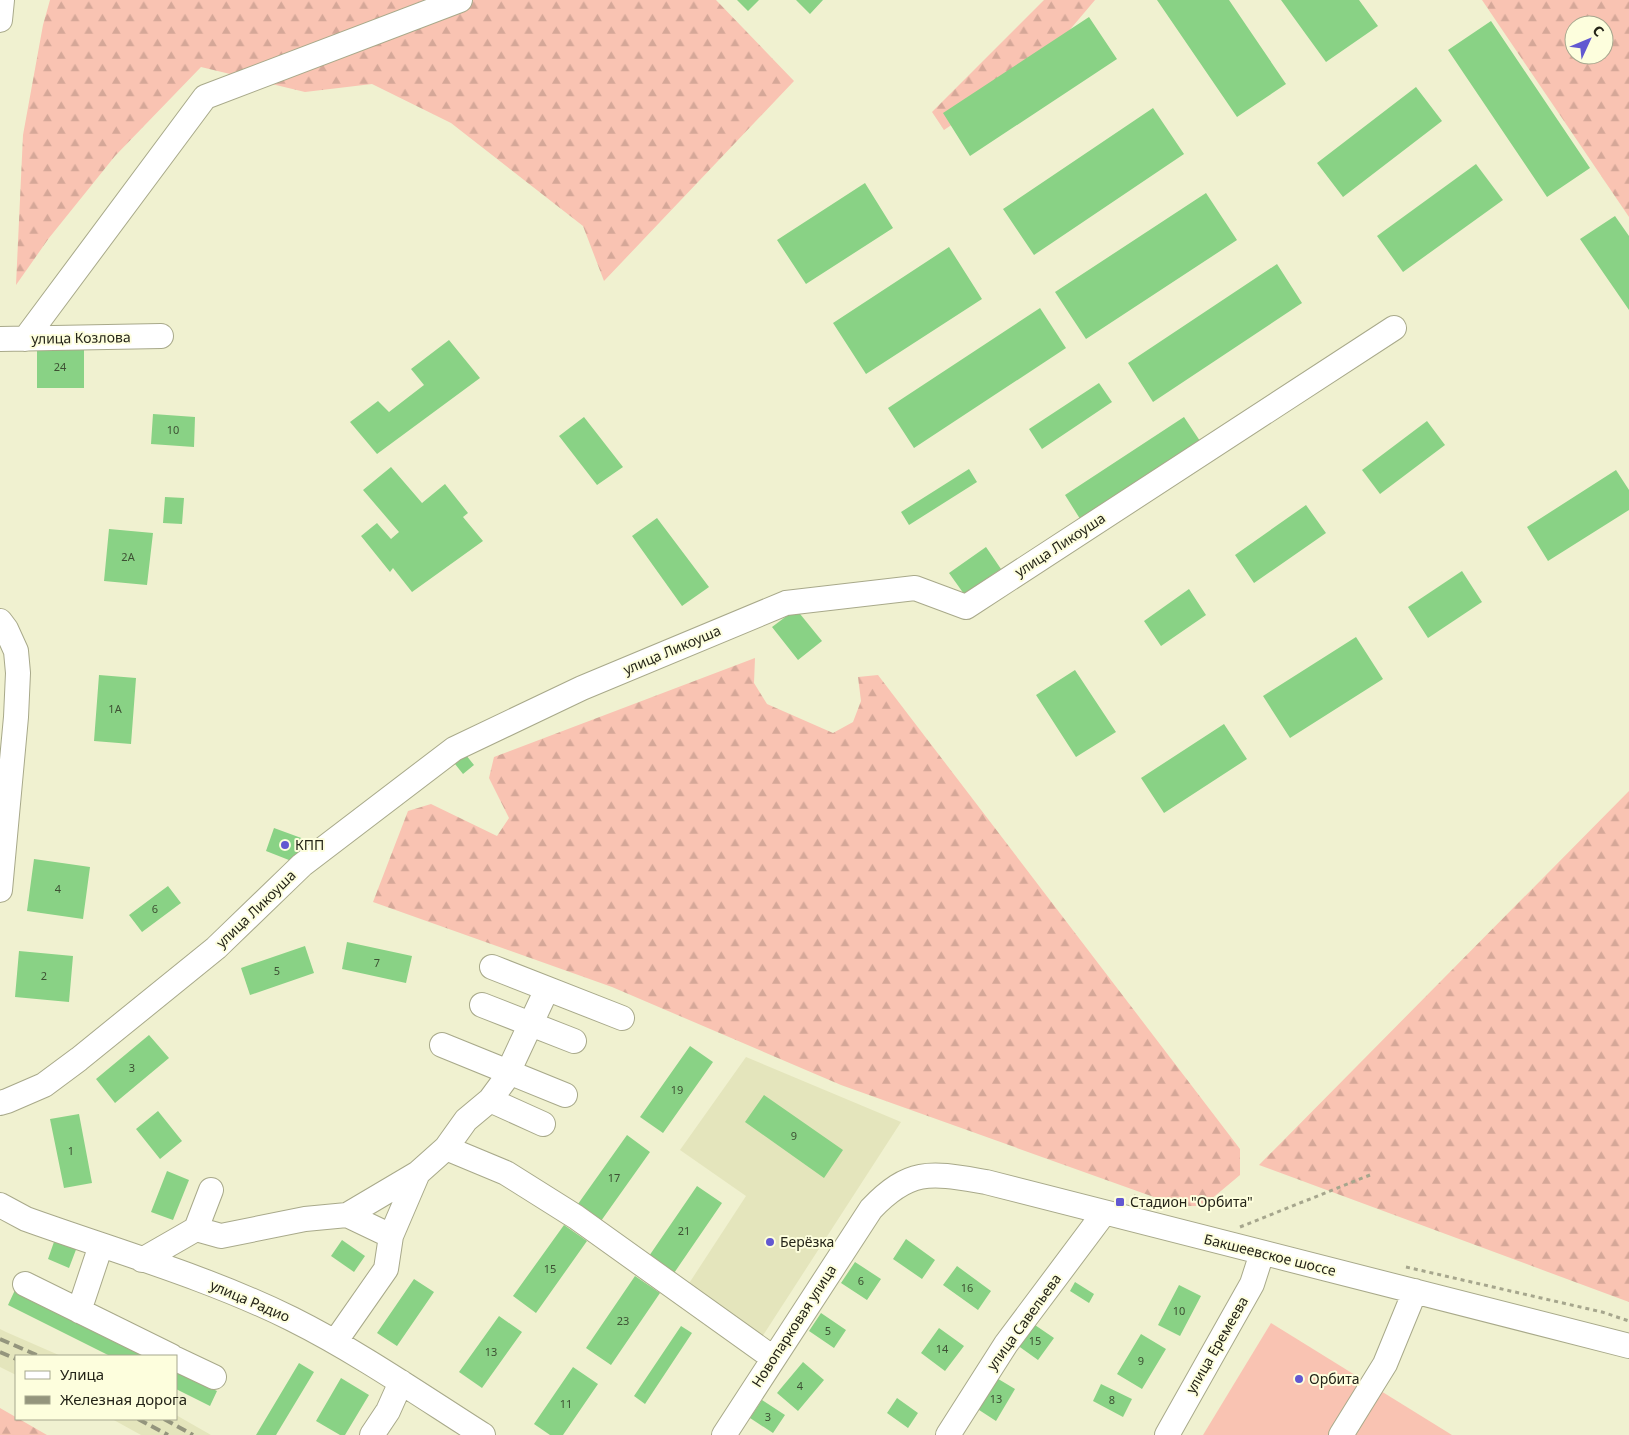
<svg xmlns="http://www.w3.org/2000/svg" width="1629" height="1435" font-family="'Noto Sans',sans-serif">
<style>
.built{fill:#e4e5bc}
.forest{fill:url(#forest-firs);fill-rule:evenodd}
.pitch{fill:#f9c3b2}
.building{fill:#89d285}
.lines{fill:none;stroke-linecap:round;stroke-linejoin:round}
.minor-casing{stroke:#a8a98a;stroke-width:26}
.path{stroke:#a6a68d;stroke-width:3;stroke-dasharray:4 4;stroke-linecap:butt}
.minor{stroke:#fff;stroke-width:24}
.rail{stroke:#94957d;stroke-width:4;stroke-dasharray:10 5;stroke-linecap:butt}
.poi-dot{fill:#6258d1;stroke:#fdfedd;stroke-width:2}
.labels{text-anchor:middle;stroke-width:4;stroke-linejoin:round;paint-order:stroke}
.number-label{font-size:11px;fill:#3d5033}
.street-label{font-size:14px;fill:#242418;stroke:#fdfedd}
.poi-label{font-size:14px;fill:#242418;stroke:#fdfedd;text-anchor:start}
</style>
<defs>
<pattern id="forest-firs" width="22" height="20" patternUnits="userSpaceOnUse" patternTransform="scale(1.25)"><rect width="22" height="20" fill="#f9c3b2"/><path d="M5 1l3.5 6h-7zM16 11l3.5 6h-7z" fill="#d5a798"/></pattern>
</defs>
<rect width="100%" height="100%" fill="#f0f1d0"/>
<path class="built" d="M746,1057L901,1122L760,1340L686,1288L746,1196L680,1150Z
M0,1329L6,1332L61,1356H16V1375L0,1367Z
M176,1415L211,1435H141L112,1419H176Z"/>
<path class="forest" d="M50,0H716L794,81L604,281L583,226L451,123L372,84L305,92L201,67L115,156L49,238L16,285L23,135L43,25Z
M1044,0H1095L1040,65L944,130L932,112Z
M1482,0H1629V217ZM1574,25H1604V55H1574Z
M755,658L754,683L767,704L833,733L853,722L861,701L858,677L878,675L1240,1149V1175L1203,1206H1179L841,1085L612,987L373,902L408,811L431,804L497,836L509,818L489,778L494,757Z
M1629,791V1302L1259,1165Z
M0,1408L47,1435H0Z"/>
<path class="pitch" d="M1271,1323L1452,1435H1203Z"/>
<path class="building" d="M737,0H759L748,11Z
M796,0H823L810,14Z
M1157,0H1229L1286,84L1237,117Z
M1281,0H1359L1378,26L1326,62Z
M1089,17L1117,59L970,156L943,113Z
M1491,21L1590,168L1547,197L1448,50Z
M1416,87L1442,121L1343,197L1317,163Z
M1153,108L1184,154L1034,255L1003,209Z
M1476,164L1503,200L1403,272L1377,236Z
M865,183L893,228L806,284L777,240Z
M1206,193L1237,240L1086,339L1055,292Z
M1615,216L1629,236V310L1580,239Z
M949,247L982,299L866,374L833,323Z
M1277,264L1302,303L1153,402L1128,363Z
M1040,308L1066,348L914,448L888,408Z
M449,340L480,378L377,454L350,422L378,401L389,412L424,385L411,369Z
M37,346H84V388H37Z
M1099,383L1112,402L1042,449L1029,429Z
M153,414L195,417L194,447L151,444Z
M584,417L623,467L597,485L559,436Z
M1184,417L1202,444L1082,522L1065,495Z
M1427,421L1445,445L1380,494L1362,470Z
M391,467L422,503L445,484L468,513L463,517L483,541L412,592L393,568L390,572L361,536L377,523L391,539L399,532L363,490Z
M969,469L977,482L909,525L901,512Z
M1616,470L1629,490V510L1548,561L1527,527Z
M165,497L184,498L182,524L163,523Z
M1306,505L1326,533L1254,583L1235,555Z
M657,518L709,587L682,606L632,536Z
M109,529L153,533L147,585L104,581Z
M986,547L1001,569L964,594L949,573Z
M1462,571L1482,602L1428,638L1408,607Z
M1189,589L1206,615L1161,646L1144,621Z
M796,609L822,641L798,660L772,627Z
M1356,637L1383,679L1290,738L1263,696Z
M1075,670L1116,732L1076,757L1036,695Z
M99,675L136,678L131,744L94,741Z
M1224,724L1247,759L1164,813L1141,778Z
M466,755L474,765L463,774L455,764Z
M274,828L304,839L294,862L266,851Z
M34,859L90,867L83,919L27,911Z
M168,886L181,903L142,932L129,915Z
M347,942L412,956L406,983L342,969Z
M305,946L314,973L250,995L241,968Z
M19,951L73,956L69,1002L15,997Z
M149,1035L169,1058L115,1103L96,1079Z
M690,1046L713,1062L663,1133L640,1117Z
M764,1095L843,1150L824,1178L745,1122Z
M158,1111L182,1141L160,1159L136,1129Z
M79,1114L92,1183L64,1188L50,1119Z
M627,1135L650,1152L601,1221L578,1204Z
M167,1171L189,1180L173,1220L151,1212Z
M697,1186L722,1203L672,1276L647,1259Z
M564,1225L587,1241L536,1313L513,1296Z
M55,1239L77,1247L69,1268L48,1259Z
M906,1239L935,1260L922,1279L893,1259Z
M342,1240L365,1256L354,1272L331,1256Z
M855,1262L881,1279L867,1300L841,1283Z
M957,1266L991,1291L978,1310L943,1285Z
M635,1276L660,1293L611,1365L586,1348Z
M414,1279L434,1292L397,1346L377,1333Z
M1075,1282L1094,1294L1089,1303L1070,1291Z
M1179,1285L1201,1296L1180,1336L1158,1325Z
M15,1290L147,1356H110L8,1305Z
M821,1313L846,1330L834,1348L809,1331Z
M499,1316L522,1332L482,1388L459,1372Z
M1032,1323L1054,1338L1038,1360L1017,1345Z
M681,1326L692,1333L645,1404L634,1396Z
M939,1328L964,1346L945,1371L921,1353Z
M1141,1334L1166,1349L1142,1389L1117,1374Z
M803,1362L824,1380L798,1411L777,1393Z
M299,1363L314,1372L276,1435H256Z
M573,1367L598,1384L563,1435H550L534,1424Z
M176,1371L217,1391L210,1406L176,1389Z
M995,1377L1015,1389L996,1421L976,1408Z
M341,1378L369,1395L345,1435H340L316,1421Z
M1101,1384L1132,1399L1123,1417L1093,1401Z
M897,1398L918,1413L908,1428L887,1413Z
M762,1400L785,1415L773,1433L750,1418Z"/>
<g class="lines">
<defs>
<path id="minor" d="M0,20L2,0
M0,339L161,336
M25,339L205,97L460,0
M0,621L6,629L16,651L18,673L16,717L0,890
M492,967L622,1018
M482,1005L574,1041
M442,1045L565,1095
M490,1100L543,1124
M0,1103L7,1101L44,1085L79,1059L216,948L302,865L454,749L582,688L786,603L915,588L966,607L1394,328
M446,1148L506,1173L576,1217L773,1358
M211,1190L196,1229L221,1236L305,1219L347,1215L418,1173L446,1148L466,1120L490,1100L504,1081L547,989
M0,1205L26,1219C115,1251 207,1277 292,1319C358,1352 420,1395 483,1435
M347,1215L391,1236
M142,1260L196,1229
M25,1284L171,1356
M79,1311L101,1245
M335,1342L386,1269L391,1236L418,1173
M176,1359L214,1377
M372,1435L388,1411L401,1382
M724,1435L871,1209C911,1167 932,1173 986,1182L1629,1346
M948,1435L1006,1344L1104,1213
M1167,1435L1252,1284L1262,1253
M1341,1435L1385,1364L1415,1291"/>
</defs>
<use href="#minor" class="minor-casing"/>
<path class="path" d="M1134,1196L1160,1204
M1240,1227L1370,1175
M1406,1267L1602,1312L1629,1321"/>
<use href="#minor" class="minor"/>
<path class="rail" d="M0,1339L39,1356
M0,1352L16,1359
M138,1419L168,1435
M164,1419L193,1435"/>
</g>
<g class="poi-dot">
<circle cx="285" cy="845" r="5"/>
<rect x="1115" y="1197" width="10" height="10" rx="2.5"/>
<circle cx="770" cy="1242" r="5"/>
<circle cx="1299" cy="1379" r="5"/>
</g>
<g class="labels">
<g class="number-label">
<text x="60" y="371">24</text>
<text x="173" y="434">10</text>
<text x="128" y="561">2А</text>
<text x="115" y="713">1А</text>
<text x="58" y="893">4</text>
<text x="155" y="913">6</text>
<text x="377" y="967">7</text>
<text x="277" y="975">5</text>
<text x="44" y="980">2</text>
<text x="132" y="1072">3</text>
<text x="677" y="1094">19</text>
<text x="794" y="1140">9</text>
<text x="71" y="1155">1</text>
<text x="614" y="1182">17</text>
<text x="684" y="1235">21</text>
<text x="550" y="1273">15</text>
<text x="861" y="1285">6</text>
<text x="967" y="1292">16</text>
<text x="1179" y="1315">10</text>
<text x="623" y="1325">23</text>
<text x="828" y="1335">5</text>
<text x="1035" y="1345">15</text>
<text x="942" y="1353">14</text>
<text x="491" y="1356">13</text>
<text x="1141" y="1365">9</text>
<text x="800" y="1390">4</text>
<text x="996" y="1403">13</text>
<text x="1112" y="1404">8</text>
<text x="566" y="1408">11</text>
<text x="768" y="1421">3</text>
</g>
<g class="street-label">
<text transform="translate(81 338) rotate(-1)" y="5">улица Козлова</text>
<text transform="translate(1060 545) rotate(-33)" y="5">улица Ликоуша</text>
<text transform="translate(672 650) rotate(-23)" y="5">улица Ликоуша</text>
<text transform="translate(256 909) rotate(-44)" y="5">улица Ликоуша</text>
<text transform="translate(1270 1255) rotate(14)" y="5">Бакшеевское шоссе</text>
<text transform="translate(250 1301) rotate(23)" y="5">улица Радио</text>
<text transform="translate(1024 1322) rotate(-54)" y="5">улица Савельева</text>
<text transform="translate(794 1326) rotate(-57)" y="5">Новопарковая улица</text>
<text transform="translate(1217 1345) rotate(-60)" y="5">улица Еремеева</text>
</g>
<g class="poi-label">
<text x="295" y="850">КПП</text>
<text x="1130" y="1207">Стадион "Орбита"</text>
<text x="780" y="1247">Берёзка</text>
<text x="1309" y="1384">Орбита</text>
</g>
</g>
<rect x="15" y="1355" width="162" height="65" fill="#fdfedd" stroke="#a6a78e"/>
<rect x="25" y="1371" width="25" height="8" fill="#ffffff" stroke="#a6a78e"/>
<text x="60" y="1380" font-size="15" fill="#242418">Улица</text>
<rect x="25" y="1396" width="25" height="8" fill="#94957d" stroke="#a6a78e"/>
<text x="60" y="1405" font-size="15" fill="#242418">Железная дорога</text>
<g transform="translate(1589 40) rotate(46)"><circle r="24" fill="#fdfedd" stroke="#a6a78e"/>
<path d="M0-4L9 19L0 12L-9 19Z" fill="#6258d1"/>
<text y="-8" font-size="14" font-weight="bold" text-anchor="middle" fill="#242418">С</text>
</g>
</svg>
